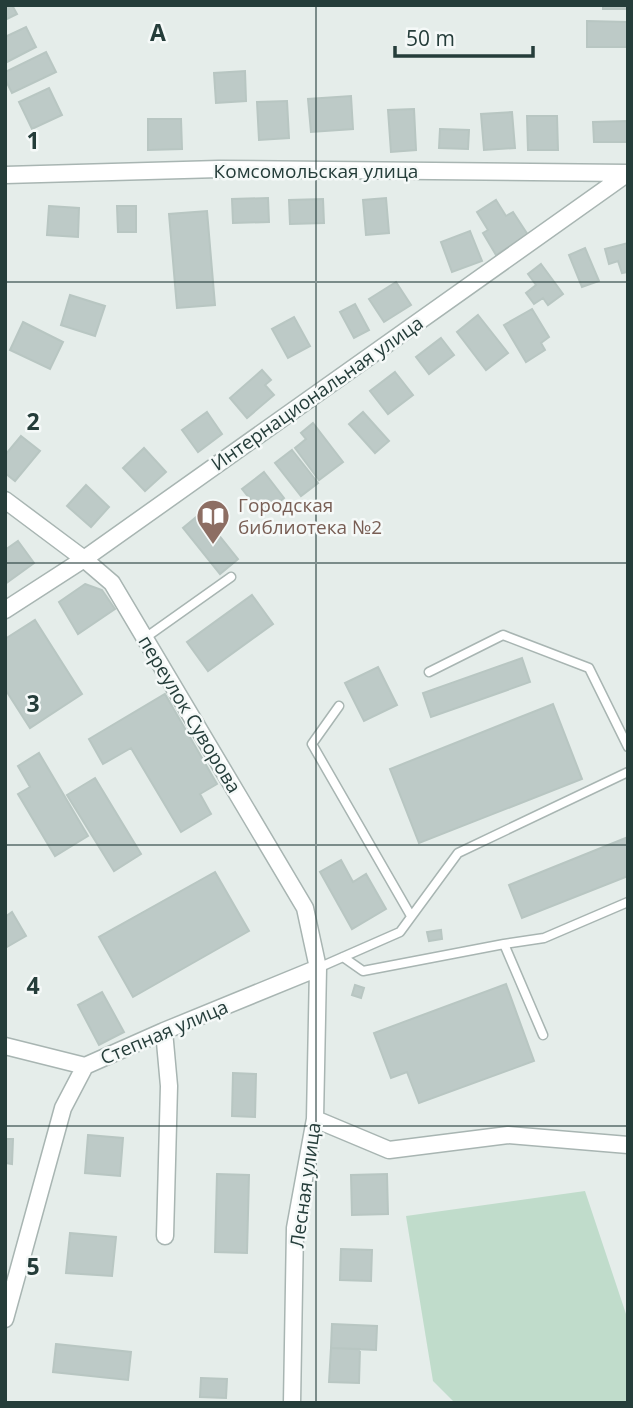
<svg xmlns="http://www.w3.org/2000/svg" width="633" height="1408" font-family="'Open Sans',sans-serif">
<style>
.green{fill:#c0dccb}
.building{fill:#bdcac7;stroke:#b8c6c2;stroke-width:2}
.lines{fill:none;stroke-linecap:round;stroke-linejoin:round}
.lane-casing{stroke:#a8b5b2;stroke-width:11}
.street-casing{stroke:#a8b5b2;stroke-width:19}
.lane{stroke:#fff;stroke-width:8}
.street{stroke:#fff;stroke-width:16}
.grid{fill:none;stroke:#253d3a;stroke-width:2;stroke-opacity:0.55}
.labels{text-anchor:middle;stroke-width:5;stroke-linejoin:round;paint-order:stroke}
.street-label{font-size:19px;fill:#253d3a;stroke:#f5f9f8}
.education-label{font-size:19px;fill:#785e54;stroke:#f5f9f8;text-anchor:start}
.grid-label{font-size:23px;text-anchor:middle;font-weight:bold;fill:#253d3a;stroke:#f5f9f8;stroke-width:5;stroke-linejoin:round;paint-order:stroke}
</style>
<rect width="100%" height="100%" fill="#e5edea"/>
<path class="green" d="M585,1191L628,1320V1403H455L433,1381L406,1216Z"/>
<path class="building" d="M5,5H12L17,14L5,20Z
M603,5H628V9H603Z
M587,21L628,22V47H587Z
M26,27L36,47L5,63V37Z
M46,52L56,72L12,93L5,79V72Z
M245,71L246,101L216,103L214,73Z
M49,88L62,115L32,129L19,102Z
M351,96L353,129L311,132L308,99Z
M287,101L289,138L259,140L257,102Z
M414,109L416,150L391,152L388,110Z
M512,112L515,148L484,150L481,114Z
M527,116H557L558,150H528Z
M148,119H181L182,149L148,150Z
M628,121V142H594L593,122Z
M440,129L469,130L468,149L439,148Z
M268,198L269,222L233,223L232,199Z
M386,198L389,233L366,235L363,200Z
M323,199L324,223L290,224L289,200Z
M496,200L506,216L513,212L528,235L496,255L483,233L488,230L477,212Z
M49,206L79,208L78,237L47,235Z
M117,206H136V232H118Z
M207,211L215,305L177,308L169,214Z
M470,231L482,261L452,272L441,242Z
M628,243V272L622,273L618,261L609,264L605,249Z
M585,248L599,281L582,287L569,255Z
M541,264L563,294L548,305L543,298L534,304L526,293L536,285L528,274Z
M396,282L411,305L384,322L369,299Z
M70,295L105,306L95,336L61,325Z
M355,304L369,330L354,338L340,312Z
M532,309L549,337L541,343L545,350L526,362L504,325Z
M478,315L508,353L486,370L457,332Z
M294,317L310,346L288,358L272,329Z
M23,322L63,342L50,369L10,350Z
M441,338L454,355L429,374L416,357Z
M262,370L271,380L265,385L274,395L247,418L230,398Z
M395,372L413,395L388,414L370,391Z
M207,412L222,434L198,452L182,430Z
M363,412L389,441L375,453L349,424Z
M313,423L343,462L319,480L295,448L306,439L301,433Z
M21,436L40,451L15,481L5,473V455Z
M144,448L166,472L145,491L123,468Z
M292,450L318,483L301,496L275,463Z
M264,472L284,498L263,515L242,489Z
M86,485L109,507L91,527L67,506Z
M207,508L223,528L217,533L238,559L220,574L183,528Z
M18,541L34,563L5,584V550Z
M85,584L102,590L115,609L78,634L59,602Z
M252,595L273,624L208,671L187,642Z
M35,620L82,694L30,728L5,689V639Z
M522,658L530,682L431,717L423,693Z
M378,667L397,705L364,721L345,683Z
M165,694L217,784L200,794L211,814L181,832L131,748L103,764L89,739Z
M553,704L582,779L419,843L390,769Z
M39,753L88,836L55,856L18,794L30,787L18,766Z
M95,778L141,854L114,871L67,795Z
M628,837V876L522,918L509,885Z
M341,860L353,882L366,874L386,909L352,929L320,872Z
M215,872L249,931L133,997L99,937Z
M12,912L26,936L5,948V917Z
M441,930L442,939L429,941L427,932Z
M506,984L534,1061L419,1103L407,1072L391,1078L374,1033Z
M355,985L364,988L361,998L352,995Z
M102,992L124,1032L99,1045L78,1005Z
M233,1073L256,1074L255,1117L232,1116Z
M88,1135L123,1138L120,1176L85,1173Z
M5,1139H13L12,1164L5,1163Z
M217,1174L249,1175L247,1253L215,1252Z
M387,1174L388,1214L352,1215L351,1175Z
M70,1233L116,1237L112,1276L66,1273Z
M341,1249L372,1250L371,1281L340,1280Z
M332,1324L377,1326L376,1350L331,1348Z
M56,1344L131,1352L128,1380L53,1372Z
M331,1348L360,1349L359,1383L329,1382Z
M201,1378L227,1379L226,1398L200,1397Z"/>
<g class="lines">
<defs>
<path id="lane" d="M145,638L231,577
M429,672L503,635L589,668L628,747
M339,706L312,744L411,916
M504,944L544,938L628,902
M343,957L363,971L504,944L543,1035
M318,968L400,932L458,853L628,772"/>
<path id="street" d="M5,175L219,169L628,173
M5,500L84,559L112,583L305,908L318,968L315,1119L295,1228L292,1403
M5,610L84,559L628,173
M164,1031L169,1086L165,1236
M5,1046L85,1066L164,1031L318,968
M315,1119L389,1150L508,1135L628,1145
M5,1319L63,1108L85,1066"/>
</defs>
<use href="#lane" class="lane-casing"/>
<use href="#street" class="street-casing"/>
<use href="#lane" class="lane"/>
<use href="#street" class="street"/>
</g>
<path class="grid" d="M316,5V1403M5,282H628M5,563H628M5,845H628M5,1126H628"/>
<defs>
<symbol id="library-pin" viewBox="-11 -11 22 30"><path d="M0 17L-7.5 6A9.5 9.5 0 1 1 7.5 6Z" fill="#8d6e63" stroke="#f5f9f8"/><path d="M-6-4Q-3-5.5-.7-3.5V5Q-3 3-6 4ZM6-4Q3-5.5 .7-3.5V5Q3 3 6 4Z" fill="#fff"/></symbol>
</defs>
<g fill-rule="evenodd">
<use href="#library-pin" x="194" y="497" width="38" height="52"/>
</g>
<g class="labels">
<g class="street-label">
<text x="316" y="178">Комсомольская улица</text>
<text transform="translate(317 393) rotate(-35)" y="7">Интернациональная улица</text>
<text transform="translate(190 714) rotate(59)" y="7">переулок Суворова</text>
<text transform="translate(164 1032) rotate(-23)" y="7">Степная улица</text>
<text transform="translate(305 1185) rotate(-82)" y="7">Лесная улица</text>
</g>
<g class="education-label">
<text x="238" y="512">Городская<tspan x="238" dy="22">библиотека №2</tspan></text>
</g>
</g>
<g class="grid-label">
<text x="158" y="41">A</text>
<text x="33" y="149">1</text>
<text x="33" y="430">2</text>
<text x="33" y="712">3</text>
<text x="33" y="994">4</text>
<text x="33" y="1275">5</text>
</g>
<rect width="633" height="1408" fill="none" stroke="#253d3a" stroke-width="14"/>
<path d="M395 46v10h138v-10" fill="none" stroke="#253d3a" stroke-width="3.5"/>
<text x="406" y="46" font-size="21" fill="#253d3a" stroke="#f5f9f8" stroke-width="5" paint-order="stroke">50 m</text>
</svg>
